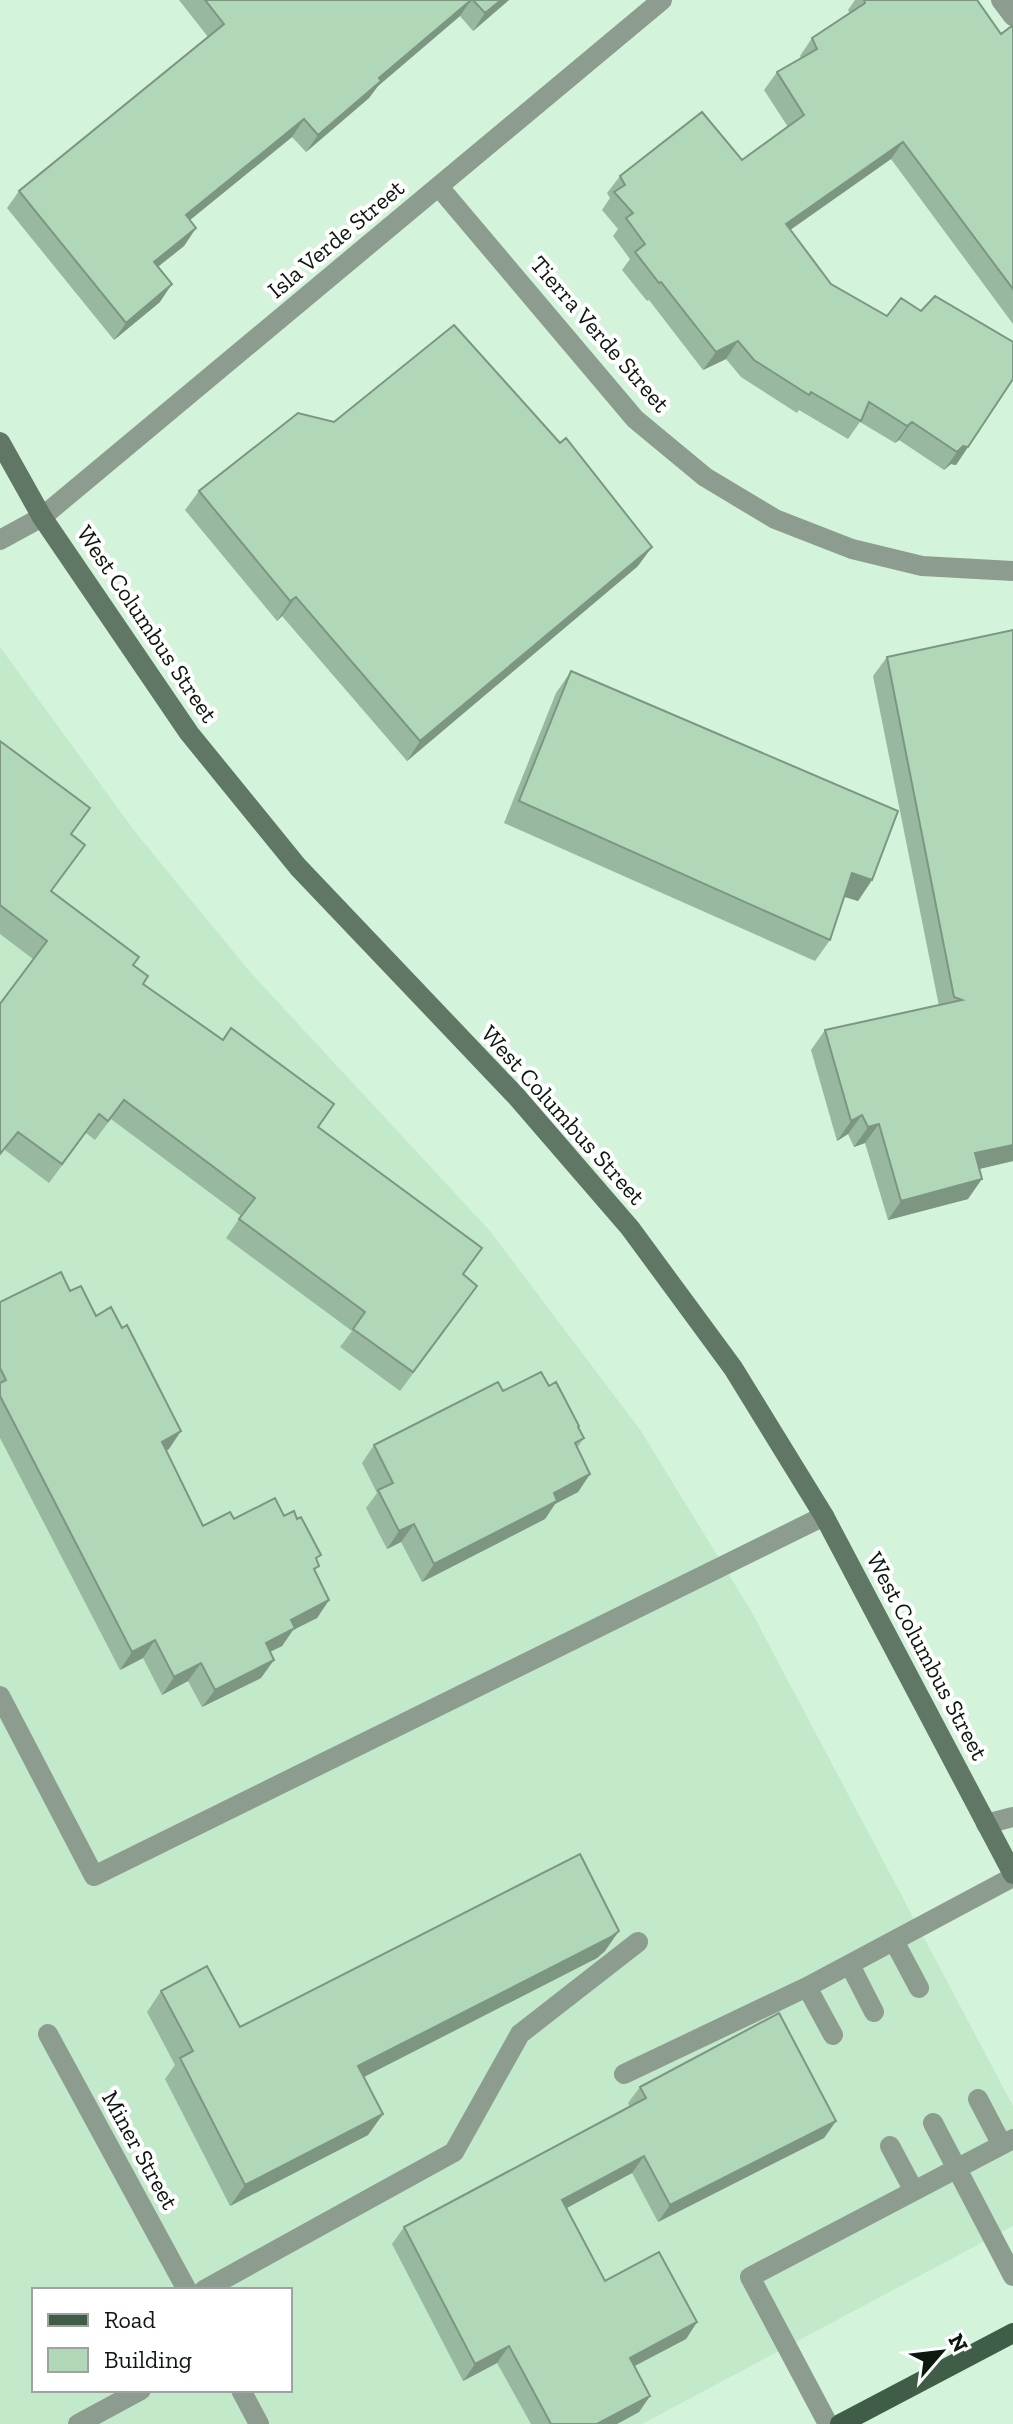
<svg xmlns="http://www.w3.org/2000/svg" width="1013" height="2424" font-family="'Zilla Slab',serif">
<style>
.built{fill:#c2e9ca;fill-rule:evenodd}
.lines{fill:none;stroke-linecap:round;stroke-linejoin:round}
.service{stroke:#8c9c8f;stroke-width:20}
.minor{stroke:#8c9c8f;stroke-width:20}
.secondary{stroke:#607765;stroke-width:20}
.primary{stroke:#405d47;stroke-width:20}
.wall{fill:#98b99f}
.shaded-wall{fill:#7c9682}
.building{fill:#b1d7b9;stroke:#7c9682;stroke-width:2}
.labels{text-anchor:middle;stroke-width:8;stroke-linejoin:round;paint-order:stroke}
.street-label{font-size:24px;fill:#0d180f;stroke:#fff}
</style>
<rect width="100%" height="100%" fill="#d3f3da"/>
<path class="built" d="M0,647L136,833L250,972L490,1231L641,1431L750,1609L1013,2106V2226L642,2424H0ZM34,2290H290V2390H34Z"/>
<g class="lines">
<path class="service" d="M1001,0L1013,16
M0,540L42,517
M0,1696L94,1876L824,1516
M986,1824L1013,1817
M894,1941L919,1988
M850,1965L874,2012
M807,1987L833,2035
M624,2074L807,1987L1013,1877
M978,2099L1002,2145
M933,2123L1013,2276
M890,2146L914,2191L1013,2139
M204,2290L454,2152L520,2034L638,1942
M78,2424L141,2390
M828,2424L750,2277L914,2191"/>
<path class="minor" d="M439,187L635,419L705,477L775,519L852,549L922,566L1013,571
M42,517L662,0
M48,2034L187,2290
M241,2390L259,2424"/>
<path class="secondary" d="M0,442L42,517L189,733L298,867L516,1096L630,1228L733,1368L824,1516L1013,1874"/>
<path class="primary" d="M840,2424L1013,2333"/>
</g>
<path class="wall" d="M179,0H509L473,31L460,16L378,86L369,98L306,152L292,137L190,220L196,228L184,246L158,267L160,302L114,340L7,208L19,191L208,37Z
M855,0H977L1001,34L1013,25V324L891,159L790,230L831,284L968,447L956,465L951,464L944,470L899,440L895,443L860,422L848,439L799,410L797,413L741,377L726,359L703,370L649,300L647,301L622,270L630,259L613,236L618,229L602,210L610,198L607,193L620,176L742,160L788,127L764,90L777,72L801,58L800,56L812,38L850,13L848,10Z
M199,491L638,566L407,761L282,616L277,621L185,510Z
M1013,630V1161L979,1169L968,1199L888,1220L865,1143L854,1147L848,1134L837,1141L811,1050L825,1030L939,1006L873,676L887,657Z
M571,671L872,880L858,901L844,897L830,940L815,961L504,823L556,693Z
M0,741L71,834L52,891L133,965L143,984L318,1127L463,1275L464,1305L400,1391L340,1347L352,1331L226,1238L241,1216L111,1119L95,1140L86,1133L49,1183L5,1150L33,959L0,934Z
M70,1291L96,1316L169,1449L166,1450L203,1526L234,1519L284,1516L317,1561L315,1572L329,1600L317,1618L293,1630L282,1646L270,1652L261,1678L202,1707L188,1681L162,1695L143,1658L120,1670L0,1438V1302Z
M549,1386L579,1426L578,1428L584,1438L577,1448L590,1474L578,1492L555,1504L545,1519L422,1582L401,1542L387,1549L366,1508L377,1493L362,1463L374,1445L503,1391Z
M605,1951L597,1958L364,2077L383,2114L368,2135L230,2206L165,2079L175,2065L147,2012L161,1991L240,2027Z
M640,2087L836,2121L824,2138L658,2222L632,2173L566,2208L605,2281L697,2322L686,2339L635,2366L650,2396L639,2412L617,2424H531L497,2363L463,2381L392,2244L404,2227L630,2107L628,2103Z"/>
<path class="shaded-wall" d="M471,0L460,16L378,86L369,98L306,152L318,135L379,78Z
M501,0H509L473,31L485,13Z
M304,119L292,137L174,233L186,215Z
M903,142L891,159L773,242L786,224Z
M196,228L184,246L142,279L154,262Z
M172,284L160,302L114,340L126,323Z
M738,341L726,359L703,370L716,352Z
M912,422L899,440L895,443L907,426Z
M963,446L968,447L956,465L951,464L944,470L957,452Z
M652,547L638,566L407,761L420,741Z
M296,597L282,616L277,621L290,601Z
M852,873L872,880L858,901L837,894Z
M862,1115L848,1134L837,1141L851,1121Z
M879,1124L865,1143L854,1147L868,1127Z
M1013,1145V1161L962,1173L975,1153Z
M982,1179L968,1199L888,1220L901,1201Z
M181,1431L169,1449L149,1459L162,1442Z
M590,1474L578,1492L555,1504L545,1519L422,1582L434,1564L554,1493Z
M414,1524L401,1542L387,1549L399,1531Z
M329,1600L317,1618L293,1630L282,1646L253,1660L266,1643L291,1620Z
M155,1640L143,1658L120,1670L132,1652Z
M274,1660L261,1678L202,1707L215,1690Z
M201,1663L188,1681L162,1695L174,1677Z
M619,1931L605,1951L597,1958L344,2087L358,2066Z
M383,2114L368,2135L230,2206L245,2185Z
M836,2121L824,2138L658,2222L670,2205Z
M644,2156L632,2173L550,2217L562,2200Z
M697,2322L686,2339L619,2374L630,2358Z
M509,2346L497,2363L463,2381L475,2364Z
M650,2396L639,2412L617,2424H597Z"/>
<path class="building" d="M205,0H471L379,78L381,81L318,135L304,119L186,215L196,228L154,262L172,284L126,323L19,191L224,24Z
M473,0H501L485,13Z
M864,0H977L1001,34L1013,25V289L903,142L786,224L831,284L887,316L901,298L921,311L935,296L1013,342V379L968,447L963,446L957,452L912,422L907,426L869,402L861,421L811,392L809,395L754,360L738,341L716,352L661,282L659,283L635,252L645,244L626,218L633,213L614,192L625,185L620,176L702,112L742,160L804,115L777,72L817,49L812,38L865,3Z
M454,325L560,443L566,438L652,547L420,741L296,597L290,601L199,491L298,413L334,422Z
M1013,630V1145L975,1153L982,1179L901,1201L879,1124L868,1127L862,1115L851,1121L825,1030L962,1000L954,997L887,657Z
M571,671L898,811L872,880L852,873L830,940L519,801Z
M0,741L90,808L71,834L85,845L51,891L139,957L133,965L148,976L143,984L223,1040L231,1028L334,1104L318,1127L482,1248L463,1274L477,1286L413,1372L353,1329L365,1312L239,1219L255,1198L124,1100L108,1121L99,1114L62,1164L18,1132L0,1154V1004L47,941L0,905Z
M61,1272L70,1291L81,1286L96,1316L111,1307L122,1328L127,1325L181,1431L162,1442L203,1526L230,1512L234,1519L275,1498L284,1516L294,1511L297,1519L301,1517L321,1555L316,1558L319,1566L314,1569L329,1600L291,1620L295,1628L266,1643L274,1660L215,1690L201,1663L174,1677L155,1640L132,1652L0,1396V1383L6,1380L0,1368V1302Z
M541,1372L549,1386L556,1382L579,1426L578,1427L584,1438L575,1443L590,1474L554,1493L557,1501L434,1564L414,1524L399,1531L378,1490L393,1483L374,1445L498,1382L503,1391Z
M580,1854L619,1931L611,1937L358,2066L383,2114L245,2185L180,2058L193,2051L161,1991L207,1966L240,2027Z
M779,2013L836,2121L670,2205L644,2156L562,2200L605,2281L659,2252L697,2322L630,2358L650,2396L597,2424H551L509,2346L475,2364L404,2227L646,2098L640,2087Z"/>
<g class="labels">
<g class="street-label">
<text transform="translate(336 239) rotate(-40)" y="8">Isla Verde Street</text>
<text transform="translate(600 334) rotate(49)" y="8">Tierra Verde Street</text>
<text transform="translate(147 624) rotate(56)" y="8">West Columbus Street</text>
<text transform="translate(563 1115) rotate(48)" y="8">West Columbus Street</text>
<text transform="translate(927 1656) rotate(62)" y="8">West Columbus Street</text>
<text transform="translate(140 2150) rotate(61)" y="8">Miner Street</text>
</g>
</g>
<rect x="32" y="2288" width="260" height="104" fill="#ffffff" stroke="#9ea39f" stroke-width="2"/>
<rect x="48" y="2314" width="40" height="12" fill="#405d47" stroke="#9ea39f" stroke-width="2"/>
<text x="104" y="2328" font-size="24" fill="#0d180f">Road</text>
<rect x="48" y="2348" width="40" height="24" fill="#b1d7b9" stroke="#9ea39f" stroke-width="2"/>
<text x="104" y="2368" font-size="24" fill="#0d180f">Building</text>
<g transform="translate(941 2352) rotate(62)" stroke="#ffffff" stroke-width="6" paint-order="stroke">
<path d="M0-6L14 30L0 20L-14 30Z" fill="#0d180f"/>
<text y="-12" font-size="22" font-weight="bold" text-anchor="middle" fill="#0d180f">N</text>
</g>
</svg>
